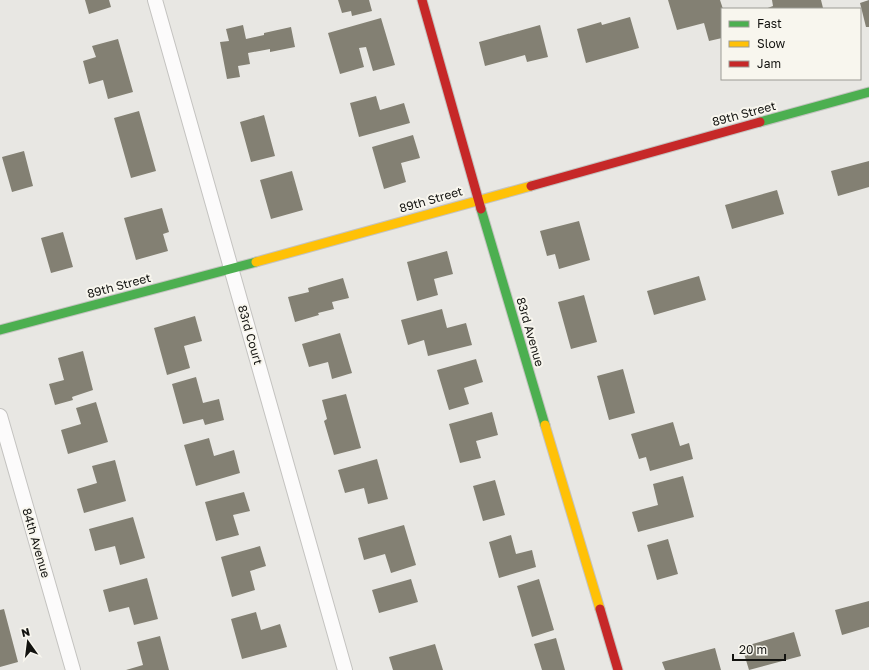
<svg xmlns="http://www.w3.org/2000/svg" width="869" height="670" font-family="'Golos Text',sans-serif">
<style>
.building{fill:#838073}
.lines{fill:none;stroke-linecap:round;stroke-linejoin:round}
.street-casing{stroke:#c4c3c0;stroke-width:16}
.fast-casing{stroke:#c4c3c0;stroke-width:11}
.slow-casing{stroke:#c4c3c0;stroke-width:11}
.jam-casing{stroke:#c4c3c0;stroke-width:11}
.street{stroke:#fcfbfb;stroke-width:14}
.fast{stroke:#4caf50;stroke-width:9}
.slow{stroke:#ffc107;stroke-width:9}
.jam{stroke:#c62828;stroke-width:9}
.labels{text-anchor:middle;stroke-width:4;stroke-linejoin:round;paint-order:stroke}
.street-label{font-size:12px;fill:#131310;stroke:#f8f6ee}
</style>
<rect width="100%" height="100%" fill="#e8e7e3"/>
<path class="building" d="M85,0H109L111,7L89,14Z
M338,0H369L372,11L352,16L351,11L342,13Z
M668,0H720L723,9L722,38L709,41L704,23L677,30Z
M772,0H821L823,8L765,9L773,6Z
M869,0V27H866L860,3Z
M630,17L639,48L586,63L577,29L601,22L602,25Z
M381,18L395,65L373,71L366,47L359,48L364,67L340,74L328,33Z
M243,25L246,39L264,35V33L291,27L295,47L270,52V49L248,53L250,64L238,66L240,77L227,79L220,42L229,41L226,29Z
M540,25L548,57L527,62L525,55L485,66L479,42Z
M118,39L133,92L108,99L103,80L89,84L83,61L96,57L92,46Z
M376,96L380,110L404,103L410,123L359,137L350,103Z
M139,111L156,171L131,178L114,118Z
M264,115L275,156L251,162L240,122Z
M413,135L420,158L401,163L406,182L384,189L372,147Z
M24,151L33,186L12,192L2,157Z
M869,161V187L838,196L831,171Z
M292,171L303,210L271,219L260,180Z
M777,190L784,214L732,229L725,205Z
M162,208L169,232L163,234L168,251L136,260L124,218Z
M579,221L590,260L559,269L555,254L547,256L540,231Z
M63,232L73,267L51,273L41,238Z
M447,251L453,274L434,279L438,295L417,301L407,262Z
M699,276L706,300L654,315L647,291Z
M343,278L349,298L332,302L334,309L318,313L319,315L295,322L288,297L309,292L308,288Z
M584,295L597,342L571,349L558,302Z
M442,309L447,328L466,323L472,345L428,356L424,340L408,345L401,320Z
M195,316L202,341L184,346L190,368L167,375L154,328Z
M340,333L352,373L332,379L328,362L309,367L302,344Z
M83,351L93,390L72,397L73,400L55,405L49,384L64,380L58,358Z
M476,359L483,382L464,388L469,404L449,410L437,370Z
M623,369L635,413L609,420L597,376Z
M196,377L203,403L219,399L224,420L205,425L203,419L183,424L172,384Z
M346,394L361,448L334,455L324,421L327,419L322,400Z
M96,402L108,442L68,454L61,430L81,424L76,408Z
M492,412L498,435L476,441L481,458L460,463L449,424Z
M673,422L680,446L689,443L693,459L650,471L646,457L639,459L631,434Z
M209,438L214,456L234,450L240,473L196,486L184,445Z
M377,459L388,499L368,504L364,488L345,493L338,470Z
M115,460L126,501L84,513L77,489L97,483L92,466Z
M683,476L694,517L638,532L632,512L658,505L653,484Z
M495,480L505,515L483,521L473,486Z
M244,492L250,511L233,515L239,535L216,541L205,502Z
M133,517L145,558L120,565L115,546L95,551L89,529Z
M404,525L416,565L391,573L385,554L364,560L358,538Z
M511,535L516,554L532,550L536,567L499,578L489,542Z
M668,539L678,574L657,580L647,545Z
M260,546L266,566L250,571L255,590L232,597L221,557Z
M147,578L158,619L134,625L129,607L109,612L103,590Z
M411,579L418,602L379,613L372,590Z
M539,579L554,630L532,637L517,586Z
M869,601V627L842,635L835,610Z
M4,609L18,662L0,667V610Z
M256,612L261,630L280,624L287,647L242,659L231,619Z
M794,632L801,656L749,670L742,647Z
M160,636L169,670H126L143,665L137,642Z
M556,638L565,670H542L534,644Z
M435,644L443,670H393L389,657Z
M715,648L721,670H665L662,662Z"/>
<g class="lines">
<defs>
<path id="street" d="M155,0L345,670
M0,416L73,670"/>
<path id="fast" d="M760,122L869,92
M481,209L545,425
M0,330L256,262"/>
<path id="slow" d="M256,262L531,186
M545,425L600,609"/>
<path id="jam" d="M422,0L481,209
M531,186L760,122
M600,609L618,670"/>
</defs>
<use href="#street" class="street-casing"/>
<use href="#fast" class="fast-casing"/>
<use href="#slow" class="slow-casing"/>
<use href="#jam" class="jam-casing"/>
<use href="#street" class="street"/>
<use href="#fast" class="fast"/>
<use href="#slow" class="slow"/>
<use href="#jam" class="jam"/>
</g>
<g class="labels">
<g class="street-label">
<text transform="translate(744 114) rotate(-15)" y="4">89th Street</text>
<text transform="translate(431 200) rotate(-16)" y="4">89th Street</text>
<text transform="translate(119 286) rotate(-15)" y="4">89th Street</text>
<text transform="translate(530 332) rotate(74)" y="4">83rd Avenue</text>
<text transform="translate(250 335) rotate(74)" y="4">83rd Court</text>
<text transform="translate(36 543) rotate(74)" y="4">84th Avenue</text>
</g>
</g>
<rect x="721" y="8" width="140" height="72" fill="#f8f6ee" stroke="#9c9b95"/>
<rect x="729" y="21" width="20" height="6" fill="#4caf50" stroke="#9c9b95"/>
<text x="757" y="28" font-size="12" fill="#131310">Fast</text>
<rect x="729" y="41" width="20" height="6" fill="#ffc107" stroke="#9c9b95"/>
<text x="757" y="48" font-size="12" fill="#131310">Slow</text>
<rect x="729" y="61" width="20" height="6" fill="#c62828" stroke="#9c9b95"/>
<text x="757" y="68" font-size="12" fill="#131310">Jam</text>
<g transform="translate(28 642) rotate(346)" stroke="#f8f6ee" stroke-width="3" paint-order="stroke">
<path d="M0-3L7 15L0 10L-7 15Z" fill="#131310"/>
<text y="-6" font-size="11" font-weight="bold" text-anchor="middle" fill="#131310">N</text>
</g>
<path d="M733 654v6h52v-6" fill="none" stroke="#131310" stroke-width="2"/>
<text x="739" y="654" font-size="12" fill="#131310" stroke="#f8f6ee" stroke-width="3" paint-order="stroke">20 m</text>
</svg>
